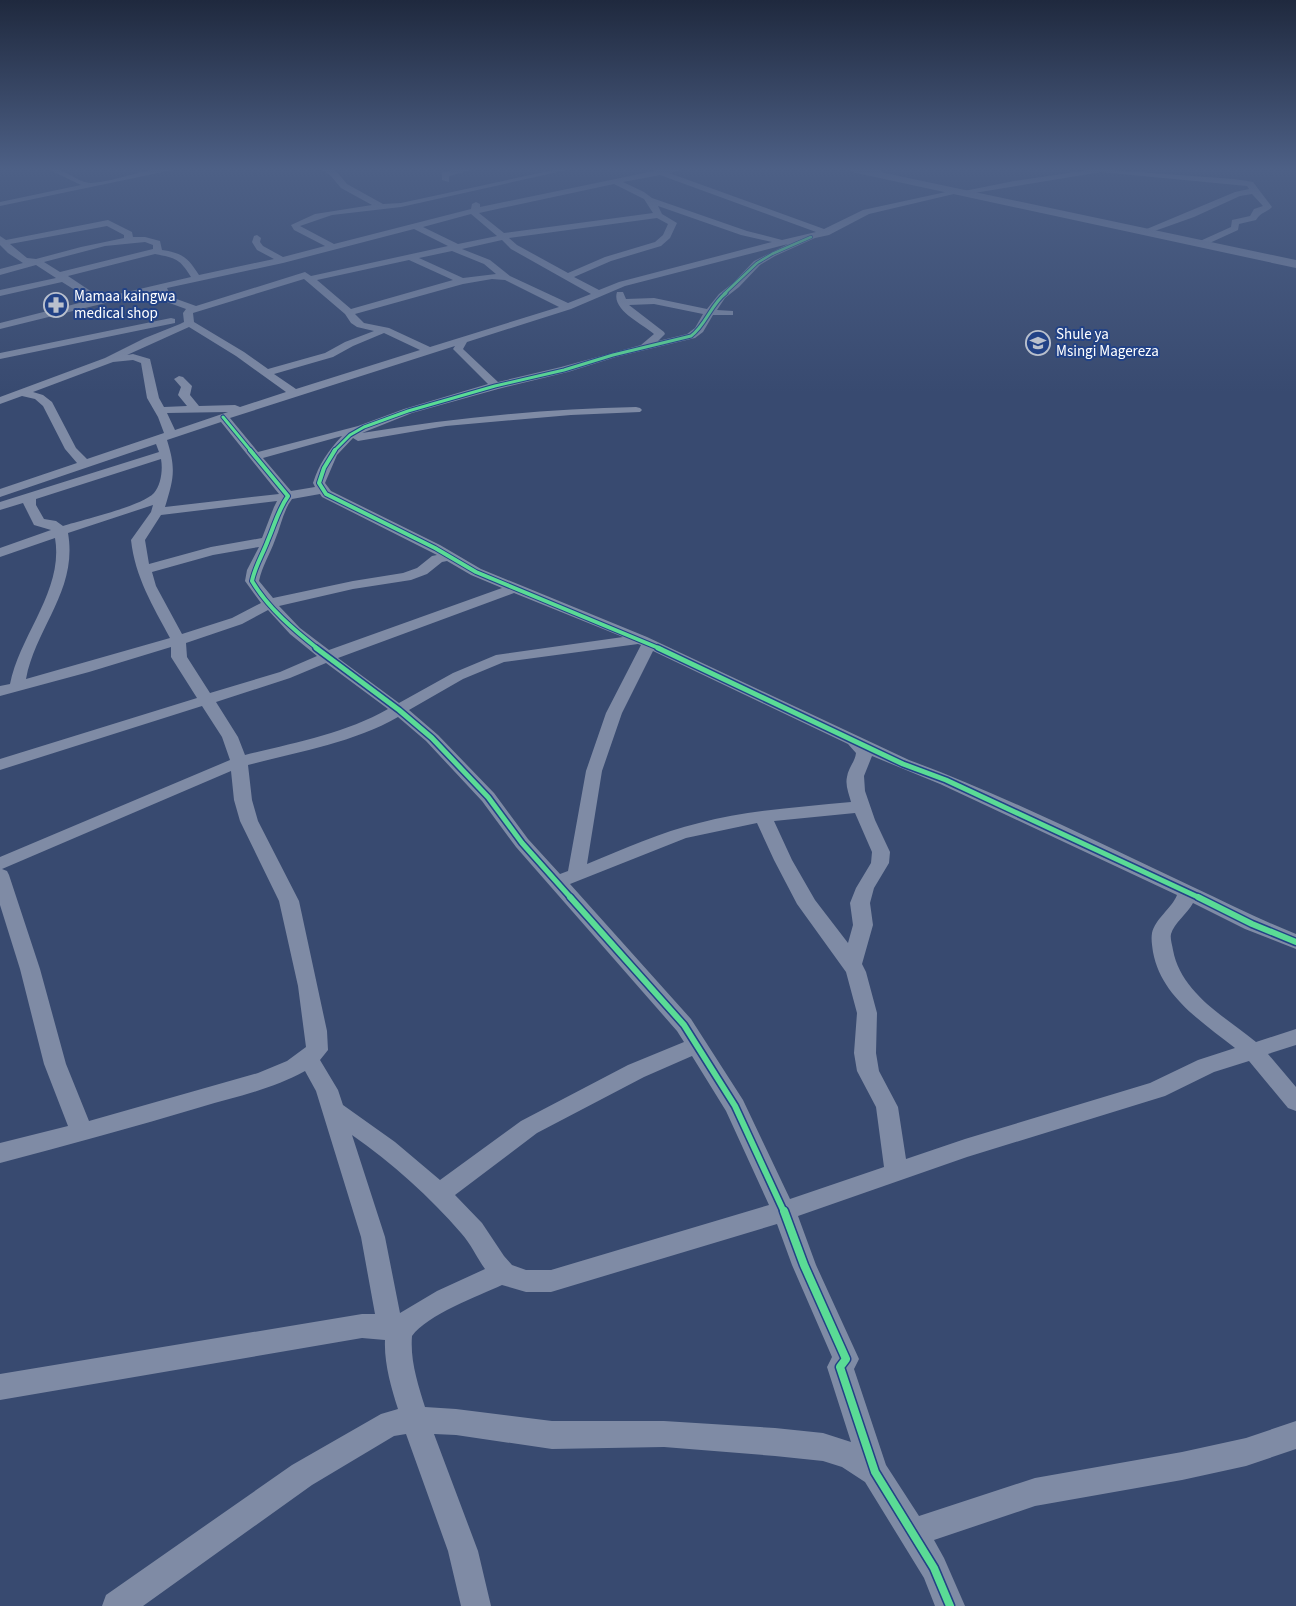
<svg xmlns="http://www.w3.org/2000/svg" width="1296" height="1606" font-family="'Source Sans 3',sans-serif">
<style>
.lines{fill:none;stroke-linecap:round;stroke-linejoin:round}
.street{fill:#7f8ba5;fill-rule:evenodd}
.secondary{fill:#7a86a1;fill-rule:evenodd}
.cycleway-far5-casing{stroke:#224286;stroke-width:4}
.cycleway-far4-casing{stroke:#224286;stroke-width:5}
.cycleway-far3-casing{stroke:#224286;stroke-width:6}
.cycleway-far2-casing{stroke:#224286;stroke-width:8}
.cycleway-far1-casing{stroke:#224286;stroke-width:9}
.cycleway-casing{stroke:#224286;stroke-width:11}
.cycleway-far5{stroke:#5adb95;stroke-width:2.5}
.cycleway-far4{stroke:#5adb95;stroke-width:3}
.cycleway-far3{stroke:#5adb95;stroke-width:4}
.cycleway-far2{stroke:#5adb95;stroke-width:5}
.cycleway-far1{stroke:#5adb95;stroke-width:6}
.cycleway{stroke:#5adb95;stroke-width:8}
.labels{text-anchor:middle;stroke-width:4;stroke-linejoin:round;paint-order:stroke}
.far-poi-label{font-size:15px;fill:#fff;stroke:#224286;text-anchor:start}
</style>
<rect width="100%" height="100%" fill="#384a70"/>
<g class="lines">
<path class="street" d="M48,169C65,167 78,184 92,183C120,181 148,166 177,169L0,206V202L81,185Z
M321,169H330L336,171L347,184L383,204L401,203L558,169H571L401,207L332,215L300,226L334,244L471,209L472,204L476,202L480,204V207L654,171L658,169H680L679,171L669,173L824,229L863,210L955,190L959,192L1014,181L1096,169L1234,179L1253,182L1272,207C1266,213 1262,211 1256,220L1239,224L1238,230L1203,246L1199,243L1200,241L1231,227L1232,220L1250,216L1254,209L1263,206L1252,194L1240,196L1194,217L1149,233L1142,231L1235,192L1249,189L1247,186L1101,172L962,195L958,193L869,214L829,235L815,238L775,256L760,265L739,287L725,298L717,310L733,311V315H713L703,332L695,338L616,357L568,372L498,389L412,413L362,433C454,418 543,409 636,407L640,408L642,410L640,412L571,415L446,426L358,441L353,438L337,455L325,483L331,491L440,545L481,569L647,637L909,760C1006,796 1099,843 1193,887C1227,903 1261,920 1296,934V949L1245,929L1193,903C1188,913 1174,923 1171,934C1170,939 1172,944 1173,950C1181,993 1224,1016 1256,1042L1296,1029V1045L1268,1054L1296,1087V1111L1288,1108L1249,1061L1214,1072L1165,1096L967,1157L798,1216L816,1265L859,1359L854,1369L886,1465L919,1516L1035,1478L1182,1452L1246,1438L1296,1421V1449L1246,1466L1182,1480L1035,1506L934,1540L944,1558L965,1606H935L924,1578L865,1482L842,1467L823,1461L775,1456L664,1447L552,1449L456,1435L434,1434L478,1551L491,1606H461L448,1551L406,1434L394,1436L312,1485L143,1606H102L106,1595L292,1465L381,1414L398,1409C391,1387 384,1363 385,1340L362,1338L0,1400V1374L362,1314H375L361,1237L316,1091L305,1071C273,1089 235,1097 201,1107C134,1127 68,1145 0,1163V1143L68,1126L44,1064L20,969L0,905V857L230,760L222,737L202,706L0,770V759L197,698L171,657V647L89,672L0,696V686L10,684C20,634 64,590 55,538L0,557V548L51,530L34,525L23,503L0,510V502L159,452L156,444L0,497V489L77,463L65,449L43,406L35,399L22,396L0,404V397L105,358L145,338L180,324L184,322L183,313L186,309L164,301L158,290L0,329V323L91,300L62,282L0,296V290L56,278L36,265L0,275V269L23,263L8,253L0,245V236L6,240L108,220L132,232L133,237H145L160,241L162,250C183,253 188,258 199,275L274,259L257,250L252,242L254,236L257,235L261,238L260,242L263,246L283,257L325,246L294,230L291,225L315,214L372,205L341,188L330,175ZM660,175L816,232L782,240L747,231L652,198L644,192L623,182ZM614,184L644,199L653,213L504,233L479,213ZM658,206L741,235L772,242L619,282L599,290L574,277L611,261L661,246L670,238L677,223L662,214ZM471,214L497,236L458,244L423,227ZM657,218L668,224L663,235L655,242L605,257L568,273L517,245L509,238ZM107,226L124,235V238L81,247L36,259L27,258L10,244ZM414,229L448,246L311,276L305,272L196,306L171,297L167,288L283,263ZM502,240L511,249L591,294L568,303L510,276L490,260L462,249ZM145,242L153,245V249L60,272L44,262L105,246ZM788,244L754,261L733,283L719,294L707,309L654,298L626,299L623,292H617C611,310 643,324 654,334L641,345L561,367L498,382L463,349L467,342L571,309L625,286ZM452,251L484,264L496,274L463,278L419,258ZM155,254C176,258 180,259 191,277L101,298L68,276ZM409,260L453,280L351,309L317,280ZM304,279L345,314L351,323L357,327L374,331L345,342L325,353L268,369L244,352L194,322L193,313ZM492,279L505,280L559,307L430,347L389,328L364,323L355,314L463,284ZM654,304L703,314L695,328L687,334L658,341L665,334L664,332L629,305ZM189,327L236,356L286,392L240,407L235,405L199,406L190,395L192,386L183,377L179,376L174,379L181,387L178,395L187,406L164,407L159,398L150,359L133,354L127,355ZM384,333L420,350L296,389L274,374L333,357L353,346ZM455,346L453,349L488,384L404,409L358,426L258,452L230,418ZM133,360L141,363L147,398L158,417L164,433L87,459L76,448L52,402L43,395L33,392L113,362ZM228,412L175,430L167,413ZM221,422L279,494L165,507C174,478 176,469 167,440ZM342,436C328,451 319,464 313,483L315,487L291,491L263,458ZM161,459C163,470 161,485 154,493C142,506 82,520 63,526L56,521L44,519L36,505V499ZM320,494L322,497L437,555L432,556L417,568L403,573L353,581L273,598L259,581C262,566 270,554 275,540C281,526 283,511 292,499ZM277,501L274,507L262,538L211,547L149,564L145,540L161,515ZM153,505L151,512L131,540C135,577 153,606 170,638L26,679C36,627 78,590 68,533ZM259,547L247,570L245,581L261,603L232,618L182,634L156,586L152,572L213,555ZM447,561L471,575L502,588L329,650L300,628L279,606L353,589L411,580L427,574L442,562ZM514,593L623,637L496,655L453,673L399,703L338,658ZM268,610L290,634L317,656L280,672L210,693L187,657L186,643L242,624ZM638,644L641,645L606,713L586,771L568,871L560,874L528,839L494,793L438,735L409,710L463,679L504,662ZM653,651L848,744L856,753C855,762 848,768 847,777C845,785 849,794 851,802C800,807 749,810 699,823C661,832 624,849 587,864L602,771L622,713ZM326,663L388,709C344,734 293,743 245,755L238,737L216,702L290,678ZM398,717L426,741L482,801L516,847L677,1031L684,1042L628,1065L521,1121L440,1180L395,1142L343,1105L338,1090L320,1060L328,1050L327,1031L299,901L258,821L252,800L248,765C297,752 353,743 398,717ZM872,756L940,784L1177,895C1172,908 1155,919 1152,933C1151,939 1152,945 1153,952C1161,996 1202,1022 1235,1048L1198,1060L1150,1083L965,1139L906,1159L898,1107L879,1071L876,1053L877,1013L866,972L862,964L873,925L870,903L874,888L889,863L890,852L875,820L865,791L864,776ZM231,771L234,800L240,821L279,901L298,986L306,1047L287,1061L258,1073L89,1121L66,1064L40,969L9,875L7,871L2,869ZM855,813L872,852L871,863L856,888L850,903L853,925L848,943L815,900L792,860L774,821ZM757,823L774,860L797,904L846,972L857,1013L854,1053L857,1071L876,1107L884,1167L790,1199L743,1100L691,1019L570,884L686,838ZM692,1056L726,1111L769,1205L551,1270H526L512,1265L504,1256L482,1223L455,1195L537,1133L644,1077ZM352,1135C392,1163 430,1197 461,1233C471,1244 477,1258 485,1269L437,1291L400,1313L385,1237ZM777,1224L792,1265L832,1357L827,1367L851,1442L823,1433L775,1428L664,1421H552L456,1409L425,1407C418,1384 410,1361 412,1336C427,1315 478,1296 502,1285L526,1292H551Z
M461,169H475L449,176V182L442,180V172Z
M871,169H879L887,176L880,178Z
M171,318L175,319V323L0,359V353Z"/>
<path class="secondary" d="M847,169H866L1296,260V268L852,172Z"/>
<defs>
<path id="cycleway-far5" d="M724,294L757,263L772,254L811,237"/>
<path id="cycleway-far4" d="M223,417L251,451
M334,451L350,435L364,427L408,411L495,386L564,370L613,355L691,336C706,325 711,304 726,293"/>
<path id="cycleway-far3" d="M250,450L288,496C278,510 275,524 268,540C263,554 255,566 252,581C268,608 294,630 318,649
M335,450L324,468L319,483L326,494L435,548L476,572L661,649"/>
<path id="cycleway-far2" d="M316,648L399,710L432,738L488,797L522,843L571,898
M658,648L903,764L946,780L1200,898"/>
<path id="cycleway-far1" d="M570,897L684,1025L735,1106L784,1212
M1198,897L1252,924L1296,942"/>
<path id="cycleway" d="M784,1211L804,1265L846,1359L840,1367L875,1472L934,1568L950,1606"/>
</defs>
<use href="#cycleway-far5" class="cycleway-far5-casing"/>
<use href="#cycleway-far4" class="cycleway-far4-casing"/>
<use href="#cycleway-far3" class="cycleway-far3-casing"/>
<use href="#cycleway-far2" class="cycleway-far2-casing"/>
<use href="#cycleway-far1" class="cycleway-far1-casing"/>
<use href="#cycleway" class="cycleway-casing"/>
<use href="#cycleway-far5" class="cycleway-far5"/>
<use href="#cycleway-far4" class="cycleway-far4"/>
<use href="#cycleway-far3" class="cycleway-far3"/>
<use href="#cycleway-far2" class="cycleway-far2"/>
<use href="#cycleway-far1" class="cycleway-far1"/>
<use href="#cycleway" class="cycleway"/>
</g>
<linearGradient id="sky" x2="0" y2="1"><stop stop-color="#1f293e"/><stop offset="0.43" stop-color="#4d6086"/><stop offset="1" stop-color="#4d6086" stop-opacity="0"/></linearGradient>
<rect width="1296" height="393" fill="url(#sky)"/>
<defs>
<symbol id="pharmacy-ring" viewBox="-11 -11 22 22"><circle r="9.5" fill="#224286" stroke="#b9c0cd" stroke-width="1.5"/><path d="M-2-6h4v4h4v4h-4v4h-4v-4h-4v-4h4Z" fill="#b9c0cd"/></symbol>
<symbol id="school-ring" viewBox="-11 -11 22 22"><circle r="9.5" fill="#224286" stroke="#b9c0cd" stroke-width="1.5"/><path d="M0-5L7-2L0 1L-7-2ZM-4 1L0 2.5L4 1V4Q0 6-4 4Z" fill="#b9c0cd"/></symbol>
</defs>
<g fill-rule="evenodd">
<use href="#pharmacy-ring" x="42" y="291" width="28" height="28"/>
<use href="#school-ring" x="1024" y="329" width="28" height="28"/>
</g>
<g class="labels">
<g class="far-poi-label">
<text x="74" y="301">Mamaa kaingwa<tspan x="74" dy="17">medical shop</tspan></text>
<text x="1056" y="339">Shule ya<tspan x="1056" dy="17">Msingi Magereza</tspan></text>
</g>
</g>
</svg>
